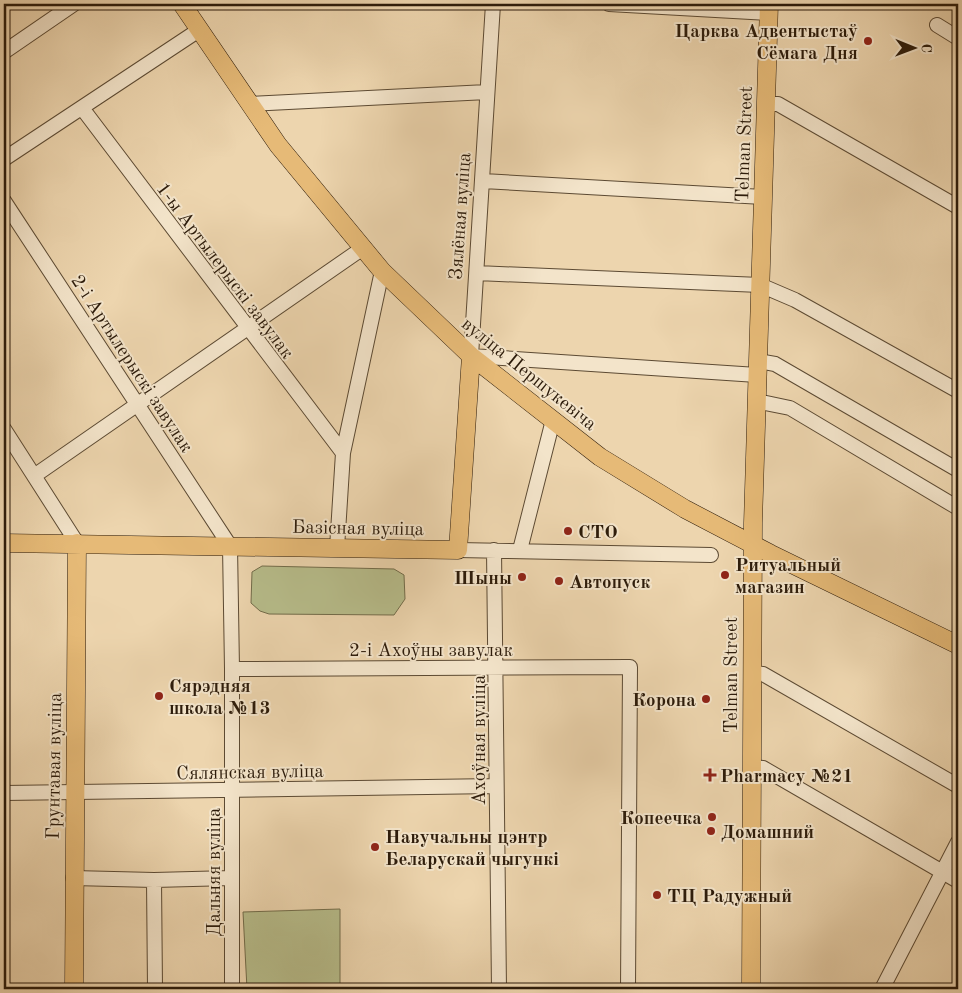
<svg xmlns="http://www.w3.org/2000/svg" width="962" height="993" font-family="'Old Standard TT',serif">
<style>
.green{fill:#b7bd8b;stroke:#726c4a}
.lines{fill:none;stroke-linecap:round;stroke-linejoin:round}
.minor-casing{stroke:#5c4a33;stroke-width:16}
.major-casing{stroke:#2c1b0a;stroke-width:19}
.minor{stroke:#f3e4ca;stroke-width:14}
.major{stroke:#e6ba77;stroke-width:18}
.poi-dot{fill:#8f2418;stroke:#f3e4ca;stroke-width:2}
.labels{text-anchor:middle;stroke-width:4;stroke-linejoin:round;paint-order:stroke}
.poi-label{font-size:19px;font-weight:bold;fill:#2c1b0a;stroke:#f3e4ca;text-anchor:start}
.street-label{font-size:19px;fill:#2c1b0a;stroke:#f3e4ca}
</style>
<rect width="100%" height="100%" fill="#edd5ae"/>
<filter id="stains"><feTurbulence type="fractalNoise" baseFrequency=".004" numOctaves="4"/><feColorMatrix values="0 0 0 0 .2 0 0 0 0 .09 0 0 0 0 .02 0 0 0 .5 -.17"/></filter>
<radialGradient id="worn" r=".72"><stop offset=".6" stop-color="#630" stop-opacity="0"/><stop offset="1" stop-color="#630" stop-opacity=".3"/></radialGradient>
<path class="green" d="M262,566L394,569L404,575L405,599L394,615L269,614L260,611L251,603L252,572Z
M340,909V989H247L243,912Z"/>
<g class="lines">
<defs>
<path id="minor" d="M493,4L471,356L757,375
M609,4L769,13
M937,25L958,38
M4,52L74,4
M250,104L487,92
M766,104H778L958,207
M82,108L343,453
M4,159L199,30
M483,181L763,197
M4,201L230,546L232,669V989
M477,273L760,285L795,300L958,391
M758,361L775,364L958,470
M756,401L790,408L958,508
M4,429L77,543
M34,476L363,248
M337,548L343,453L382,271
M458,550L711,555
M494,550L499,989
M520,550L553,420
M232,669L630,667L628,989
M751,673L763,674L958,786
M751,767L763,768L958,881
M4,793L496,786
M73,878L154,880L231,878
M154,880L155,989
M882,989L958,842"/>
<path id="major" d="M182,4L278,145L382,271L471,356L600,457L685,509L771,554L958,645
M4,543L458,550L471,356
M74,989L77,543
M751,989L753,523L769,4"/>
</defs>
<use href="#minor" class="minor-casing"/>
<use href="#major" class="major-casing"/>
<use href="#minor" class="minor"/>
<use href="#major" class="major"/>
</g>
<g class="poi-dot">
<circle cx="868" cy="41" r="5"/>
<circle cx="568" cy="531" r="5"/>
<circle cx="725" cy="575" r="5"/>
<circle cx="522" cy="577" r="5"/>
<circle cx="559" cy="581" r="5"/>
<circle cx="159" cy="696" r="5"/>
<circle cx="706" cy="699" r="5"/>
<path d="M707.5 767.5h5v5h5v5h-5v5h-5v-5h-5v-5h5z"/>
<circle cx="712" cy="817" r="5"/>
<circle cx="711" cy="831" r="5"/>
<circle cx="375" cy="847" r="5"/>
<circle cx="657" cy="895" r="5"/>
</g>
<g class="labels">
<g class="poi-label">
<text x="858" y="37" text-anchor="end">Царква Адвентыстаў<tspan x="858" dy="22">Сёмага Дня</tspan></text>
<text x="578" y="538">СТО</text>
<text x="735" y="571">Ритуальный<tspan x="735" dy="22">магазин</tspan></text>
<text x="512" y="584" text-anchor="end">Шыны</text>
<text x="569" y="588">Автопуск</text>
<text x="169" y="692">Сярэдняя<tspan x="169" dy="22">школа №13</tspan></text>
<text x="696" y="706" text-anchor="end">Корона</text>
<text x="720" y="782">Pharmacy №21</text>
<text x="702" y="824" text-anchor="end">Копеечка</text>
<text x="721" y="838">Домашний</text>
<text x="385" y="843">Навучальны цэнтр<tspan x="385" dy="22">Беларускай чыгункі</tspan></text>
<text x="667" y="902">ТЦ Радужный</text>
</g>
<g class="street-label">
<text transform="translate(743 144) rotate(-88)" y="7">Telman Street</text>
<text transform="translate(459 216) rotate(-86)" y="7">Зялёная вуліца</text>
<text transform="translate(226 270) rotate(53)" y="7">1-ы Артылерыскі завулак</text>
<text transform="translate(133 363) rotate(57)" y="7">2-і Артылерыскі завулак</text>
<text transform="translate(530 373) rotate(39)" y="7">вуліца Першукевіча</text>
<text transform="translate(358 527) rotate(1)" y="7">Базісная вуліца</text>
<text x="431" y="656">2-і Ахоўны завулак</text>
<text transform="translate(730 675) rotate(-90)" y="7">Telman Street</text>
<text transform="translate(478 740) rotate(-90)" y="7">Ахоўная вуліца</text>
<text transform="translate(53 766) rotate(-89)" y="7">Грунтавая вуліца</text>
<text transform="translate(250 771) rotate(-1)" y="7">Сялянская вуліца</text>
<text transform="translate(213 872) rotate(-90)" y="7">Дальняя вуліца</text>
</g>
</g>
<rect width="962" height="993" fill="none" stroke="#edd5ae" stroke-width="20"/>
<rect x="5" y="5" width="952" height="983" fill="none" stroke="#2c1b0a" stroke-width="2.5"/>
<rect x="10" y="10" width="942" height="973" fill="none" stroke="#2c1b0a"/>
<g transform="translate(914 48) rotate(91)" stroke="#f3e4ca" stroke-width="4" paint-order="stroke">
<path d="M0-4L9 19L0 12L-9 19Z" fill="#2c1b0a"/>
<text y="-8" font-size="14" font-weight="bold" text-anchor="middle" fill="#2c1b0a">С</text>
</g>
<rect width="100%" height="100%" filter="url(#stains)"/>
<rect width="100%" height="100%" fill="url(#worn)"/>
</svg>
